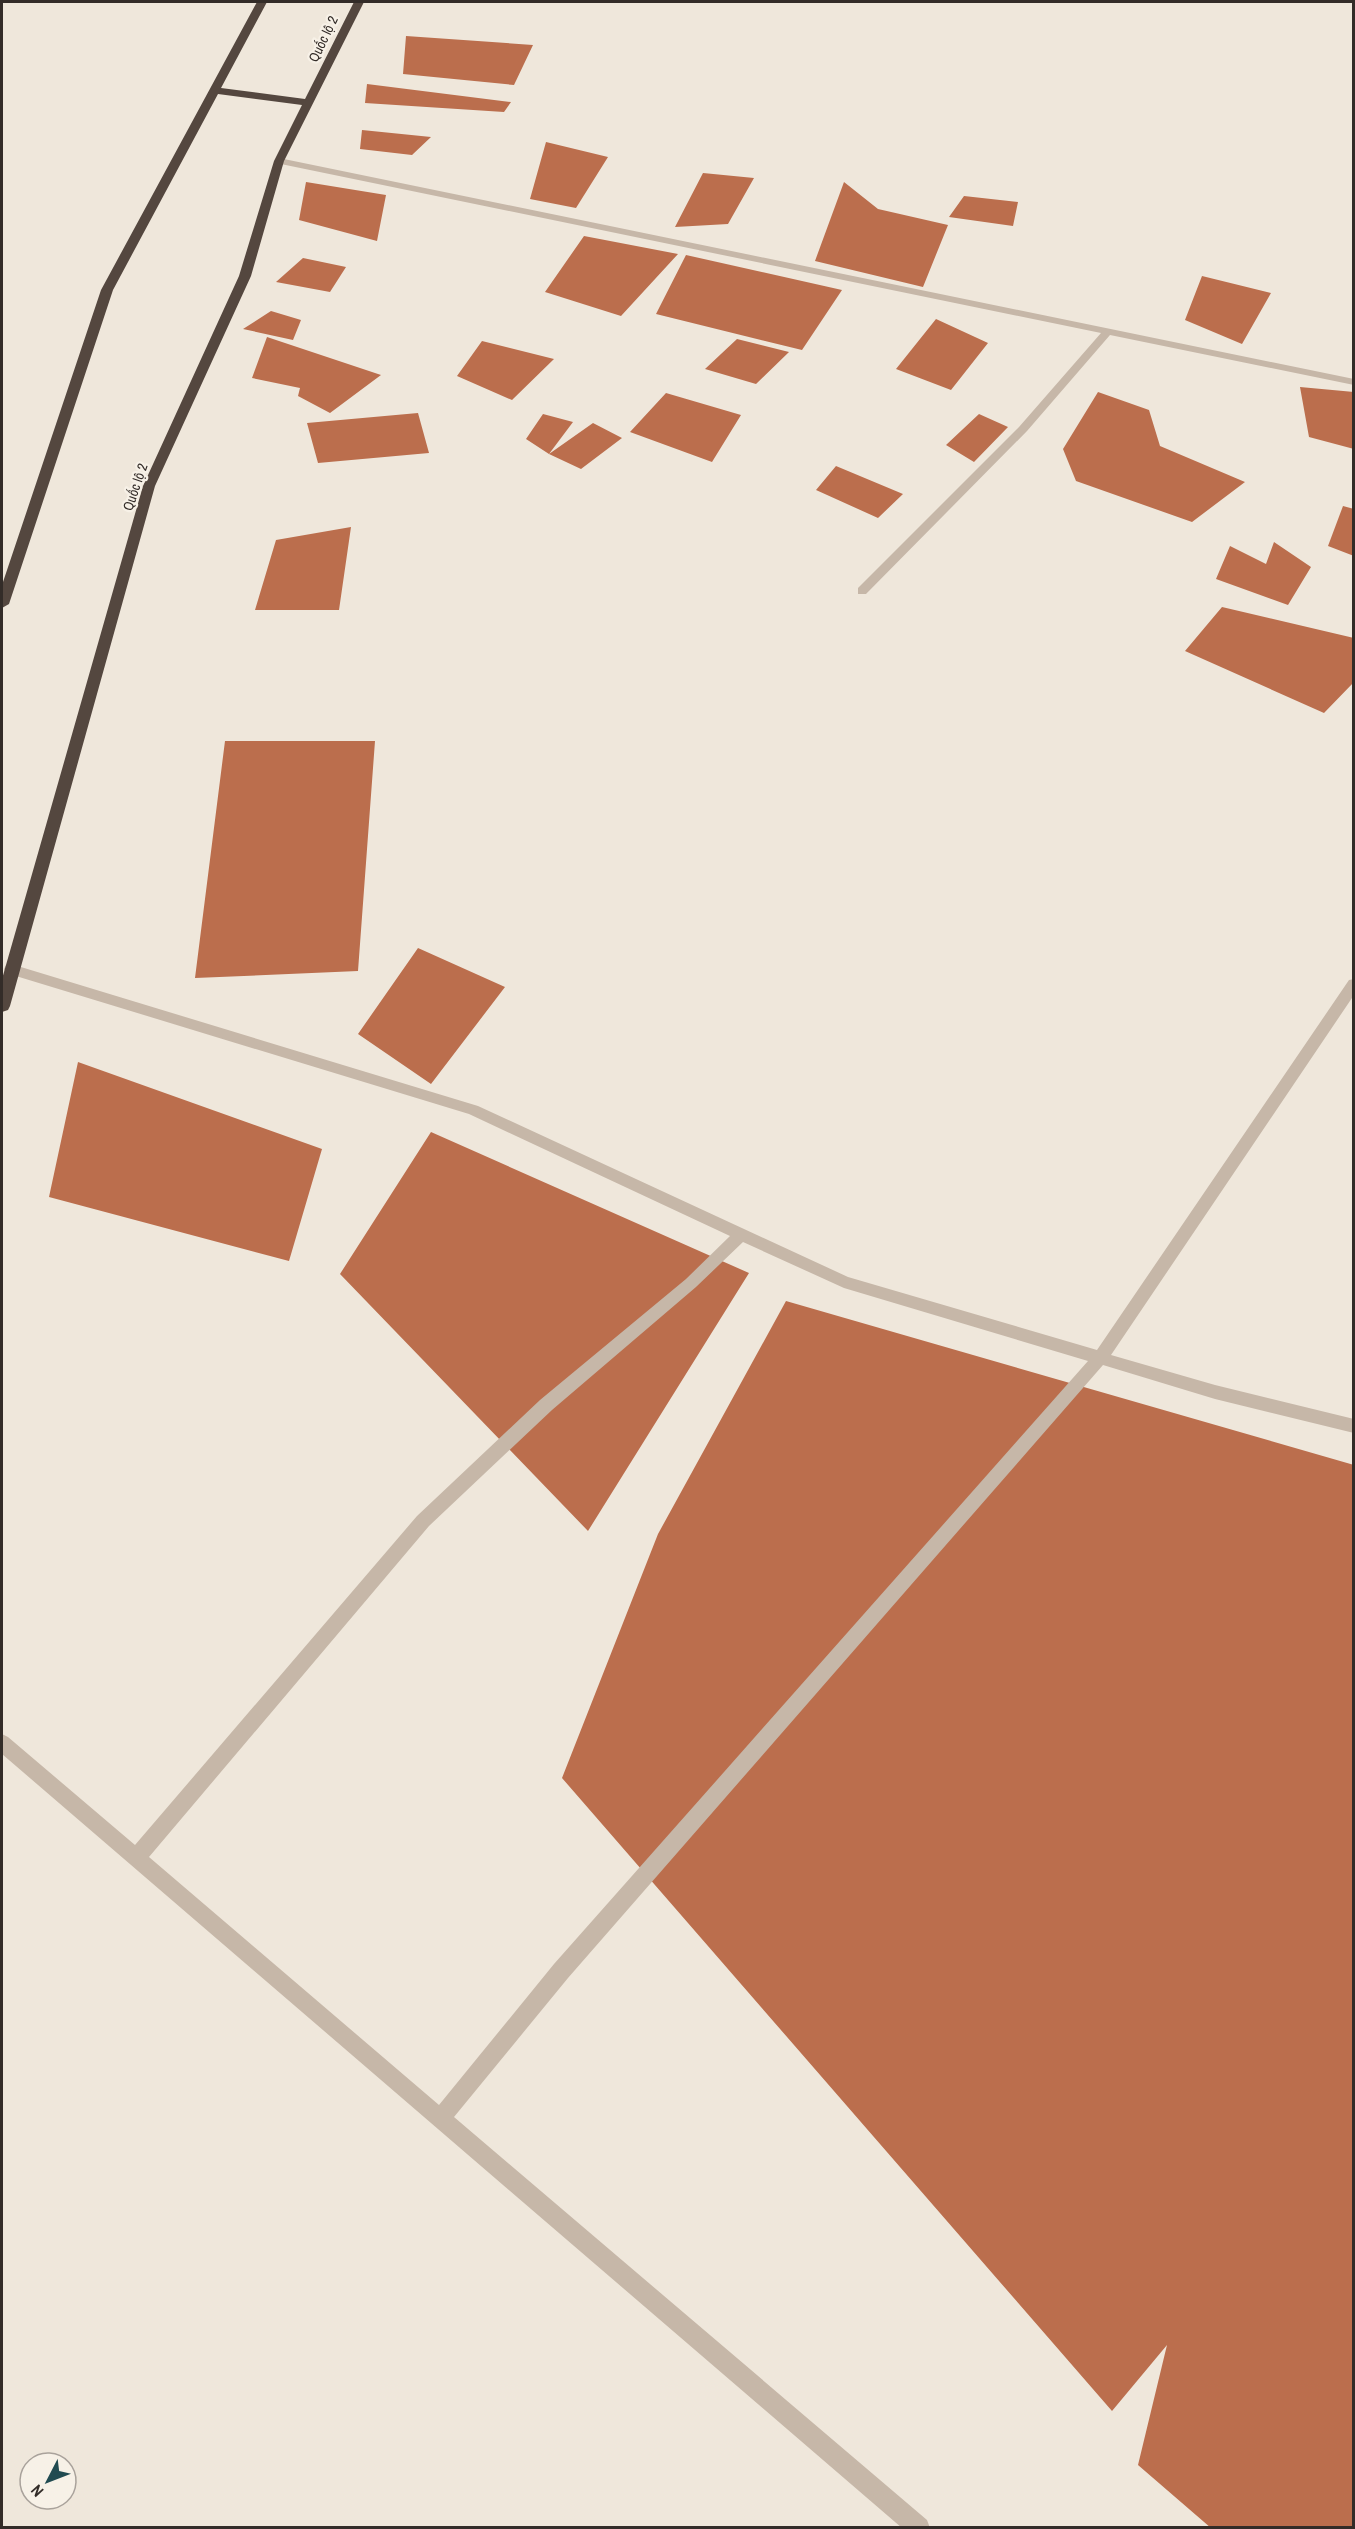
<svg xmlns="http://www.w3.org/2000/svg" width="1355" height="2529" font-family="'Archivo Narrow',sans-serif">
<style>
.building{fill:#bb6e4d}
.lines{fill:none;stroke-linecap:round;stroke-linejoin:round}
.street{fill:#c6b7a8;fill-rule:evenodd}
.highway{fill:#54473f;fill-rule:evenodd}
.labels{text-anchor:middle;stroke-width:4.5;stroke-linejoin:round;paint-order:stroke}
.far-street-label{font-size:14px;fill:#332c28;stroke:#f7f1e7}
</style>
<rect width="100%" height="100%" fill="#efe7db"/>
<path class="building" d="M406,36L533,45L514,85L403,74Z
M367,84L511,102L504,112L365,103Z
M362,130L431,137L412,155L360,149Z
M546,142L608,157L576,208L530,199Z
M703,173L754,178L728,224L675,227Z
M306,182L386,195L377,241L299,220Z
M844,182L878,209L948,225L923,287L815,261Z
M964,196L1018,202L1013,226L949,217Z
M584,236L678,254L621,316L545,292Z
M686,255L842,290L802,350L656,314Z
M303,258L346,267L330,292L276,282Z
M1202,276L1271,293L1242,344L1185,320Z
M271,311L301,320L293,340L243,329Z
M936,319L988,343L951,390L896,369Z
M267,337L381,375L330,413L298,396L300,388L252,378Z
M737,339L789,352L756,384L705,369Z
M482,341L554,359L512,400L457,376Z
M1300,387L1354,392V449L1309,437Z
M1098,392L1149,410L1160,446L1245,482L1192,522L1076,481L1063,449Z
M666,393L741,415L712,462L630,432Z
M418,413L429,453L318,463L307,423Z
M543,414L573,422L549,454L593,423L622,438L581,469L549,454L526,439Z
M979,414L1008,427L974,462L946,445Z
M836,466L903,494L878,518L816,490Z
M1343,506L1354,509V556L1328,546Z
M351,527L339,610H255L276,540Z
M1274,542L1311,567L1288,605L1216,579L1230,546L1266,564Z
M1222,607L1354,638V682L1324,713L1185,651Z
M225,741H375L358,971L195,978Z
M418,948L505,987L431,1084L358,1034Z
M78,1062L322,1149L289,1261L49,1197Z
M431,1132L749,1273L588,1531L340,1274Z
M786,1301L1354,1465V2528H1211L1138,2465L1167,2345L1112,2411L562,1778L658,1534Z"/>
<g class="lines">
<path class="street" d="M279,158L1354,379V385L1110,335L1027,431L866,594H858V588L1019,427L1101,333L276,163V159Z
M11,964L478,1106L848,1277L1097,1350L1349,980L1354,979V995L1111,1355L1215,1385L1354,1419V1433L1215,1399L1103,1365L568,1978L454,2117L927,2520L930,2528H902L2,1754V1734L8,1737L135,1845L417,1516L540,1400L686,1279L730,1236L469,1114L6,973L4,969L6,965ZM743,1242L844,1288L1088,1361L554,1964L439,2105L149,1857L429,1526L552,1410L696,1287Z"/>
<path class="highway" d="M257,2H267L221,88L305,99L354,2H364L284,161L251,276L155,486L10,1006L8,1010L2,1012V979L143,486L239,276L274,161L302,105L218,94L113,290L9,604L2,608V585L101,290Z"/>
</g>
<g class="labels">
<g class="far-street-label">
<text transform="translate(323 39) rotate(-64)" y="5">Quốc lộ 2</text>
<text transform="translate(135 487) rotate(-71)" y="5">Quốc lộ 2</text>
</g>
</g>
<rect width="1355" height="2529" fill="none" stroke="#332c28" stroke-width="6"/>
<g transform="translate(48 2481) rotate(228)"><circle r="28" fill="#f7f1e7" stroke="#a9a29b" stroke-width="1.5"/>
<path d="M0-4.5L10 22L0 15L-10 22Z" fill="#214b51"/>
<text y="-9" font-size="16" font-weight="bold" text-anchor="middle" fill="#332c28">N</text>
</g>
</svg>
